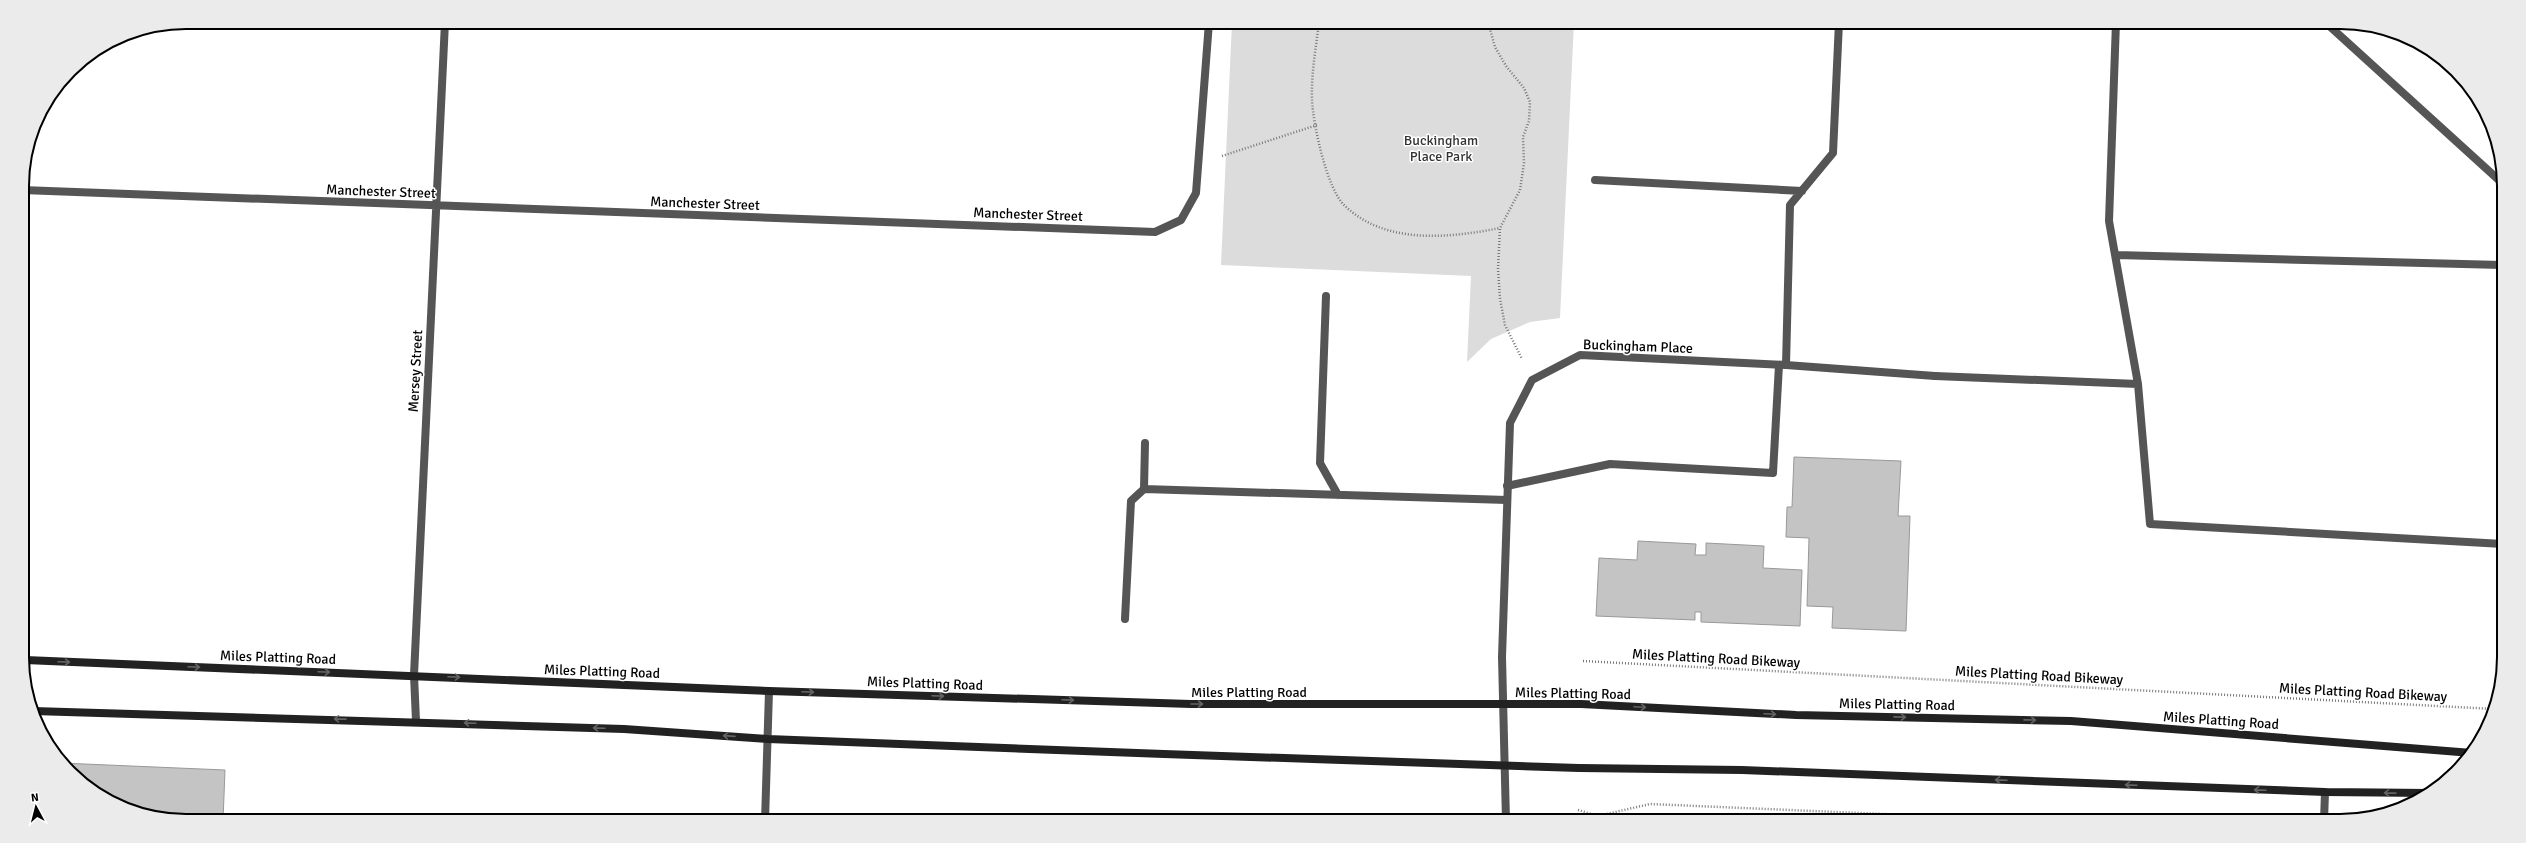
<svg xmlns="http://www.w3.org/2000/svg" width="2526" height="843" font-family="Signika,sans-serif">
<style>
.green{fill:#dcdcdc}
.building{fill:#c4c4c4;stroke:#999}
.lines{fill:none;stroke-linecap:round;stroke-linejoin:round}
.path{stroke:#777;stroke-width:2.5;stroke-dasharray:1 2;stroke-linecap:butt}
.service{stroke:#555;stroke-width:8}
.minor{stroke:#555;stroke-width:8}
.secondary{stroke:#222;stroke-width:8}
.oneway{stroke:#646464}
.labels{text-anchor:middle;stroke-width:3;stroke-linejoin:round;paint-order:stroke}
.park-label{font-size:14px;fill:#333;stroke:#fff}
.street-label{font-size:14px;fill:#000;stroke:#fff}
.rim{fill:none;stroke:#000;stroke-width:2}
</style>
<rect width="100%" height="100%" fill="#fff"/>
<path class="green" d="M1232,22H1574L1560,318L1530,322L1491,339L1467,362L1471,276L1221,265Z"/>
<path class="building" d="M1794,457L1901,461L1898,516H1910L1906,631L1832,628L1833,607L1807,606L1809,538L1786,537L1787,507H1792Z
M1638,541L1696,544L1695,555H1706V543L1764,546L1763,568L1802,570L1800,626L1701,622V612H1695V620L1596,616L1599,558L1637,560Z
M61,763L225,770L223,821H186L143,815L104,799Z"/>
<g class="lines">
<path class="path" d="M1319,22C1316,48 1311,74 1312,100C1313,124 1327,190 1345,206C1386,245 1449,238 1500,228
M1488,22L1495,47L1506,66L1524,88L1530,102L1529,121L1523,137L1524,163L1520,190L1500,228L1498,269L1500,299L1505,325L1522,359
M1222,156L1317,125
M1583,661L2494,709
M1578,810L1598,816L1650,804L2046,821"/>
<path class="service" d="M2116,22L2109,221L2138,384
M2325,22L2501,182
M1595,180L1802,191
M2116,255L2502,265
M1326,296L1320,463L1338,495
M1786,365L1790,205L1833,153L1839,22
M1935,376L2138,384L2150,524L2503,544
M1507,486L1610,464L1773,473L1779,365
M1144,489L1145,443
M1125,619L1131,501L1144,489L1507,500
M2324,821L2325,792"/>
<path class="minor" d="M22,190L1155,232L1181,220L1196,193L1209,22
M416,721L414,675L445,22
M765,821L769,691
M1506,821L1502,657L1510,423L1532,380L1580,355L1786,365L1935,376"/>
<path class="secondary" d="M25,660L769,691L1191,704H1581L1796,715L2071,721L2472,753
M33,711L624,729L768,739L1164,754L1579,768L1742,770L2325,792L2429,793"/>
</g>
<defs><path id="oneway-shaft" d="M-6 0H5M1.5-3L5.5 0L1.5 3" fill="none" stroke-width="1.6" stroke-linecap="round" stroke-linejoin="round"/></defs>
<g class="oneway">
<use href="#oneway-shaft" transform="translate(64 662) rotate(2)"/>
<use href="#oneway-shaft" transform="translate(194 667) rotate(2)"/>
<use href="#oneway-shaft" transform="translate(324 672) rotate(2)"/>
<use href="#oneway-shaft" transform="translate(454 677) rotate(2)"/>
<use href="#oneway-shaft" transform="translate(808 692) rotate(2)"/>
<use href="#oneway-shaft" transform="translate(938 696) rotate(2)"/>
<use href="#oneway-shaft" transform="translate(1068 700) rotate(2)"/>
<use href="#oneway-shaft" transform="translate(1197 704)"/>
<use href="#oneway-shaft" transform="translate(1640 707) rotate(3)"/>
<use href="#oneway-shaft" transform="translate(1770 714) rotate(3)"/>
<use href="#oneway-shaft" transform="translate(1900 717) rotate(1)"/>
<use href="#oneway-shaft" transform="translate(340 719) rotate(-179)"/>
<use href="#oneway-shaft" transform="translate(2030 720) rotate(1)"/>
<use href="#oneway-shaft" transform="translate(470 723) rotate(-178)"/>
<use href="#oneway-shaft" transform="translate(599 728) rotate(-178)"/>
<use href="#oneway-shaft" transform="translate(729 736) rotate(-176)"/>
<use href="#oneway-shaft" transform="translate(2001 780) rotate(-178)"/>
<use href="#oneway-shaft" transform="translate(2131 785) rotate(-178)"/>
<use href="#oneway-shaft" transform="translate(2260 790) rotate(-178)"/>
<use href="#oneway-shaft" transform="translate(2390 793) rotate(-179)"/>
</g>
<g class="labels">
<g class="park-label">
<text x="1441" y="145">Buckingham<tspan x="1441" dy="16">Place Park</tspan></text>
</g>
<g class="street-label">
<text transform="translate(381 191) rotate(2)" y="5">Manchester Street</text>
<text transform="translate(705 203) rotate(2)" y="5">Manchester Street</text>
<text transform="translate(1028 214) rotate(2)" y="5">Manchester Street</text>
<text transform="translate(1638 346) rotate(2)" y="5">Buckingham Place</text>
<text transform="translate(415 371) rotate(-87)" y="5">Mersey Street</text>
<text transform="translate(278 657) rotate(2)" y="5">Miles Platting Road</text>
<text transform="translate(1716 658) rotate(3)" y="5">Miles Platting Road Bikeway</text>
<text transform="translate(602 671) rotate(2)" y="5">Miles Platting Road</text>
<text transform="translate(2039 675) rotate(3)" y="5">Miles Platting Road Bikeway</text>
<text transform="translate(925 683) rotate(2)" y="5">Miles Platting Road</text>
<text x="1249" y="697">Miles Platting Road</text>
<text transform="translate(2363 692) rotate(3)" y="5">Miles Platting Road Bikeway</text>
<text transform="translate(1573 693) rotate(1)" y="5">Miles Platting Road</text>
<text transform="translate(1897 704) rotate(1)" y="5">Miles Platting Road</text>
<text transform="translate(2221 720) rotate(4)" y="5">Miles Platting Road</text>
</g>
</g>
<path d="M0 0H2526V843H0ZM186 29H2340A157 157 0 0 1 2497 186V657A157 157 0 0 1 2340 814H186A157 157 0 0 1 29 657V186A157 157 0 0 1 186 29Z" fill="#ebebeb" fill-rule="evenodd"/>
<path class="rim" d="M186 29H2340A157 157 0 0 1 2497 186V657A157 157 0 0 1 2340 814H186A157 157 0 0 1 29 657V186A157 157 0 0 1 186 29Z"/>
<g transform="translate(36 807) rotate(353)" stroke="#ffffff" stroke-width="3" paint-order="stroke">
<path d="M0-3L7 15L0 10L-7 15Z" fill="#000000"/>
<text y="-6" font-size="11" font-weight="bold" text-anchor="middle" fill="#000000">N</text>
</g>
</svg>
